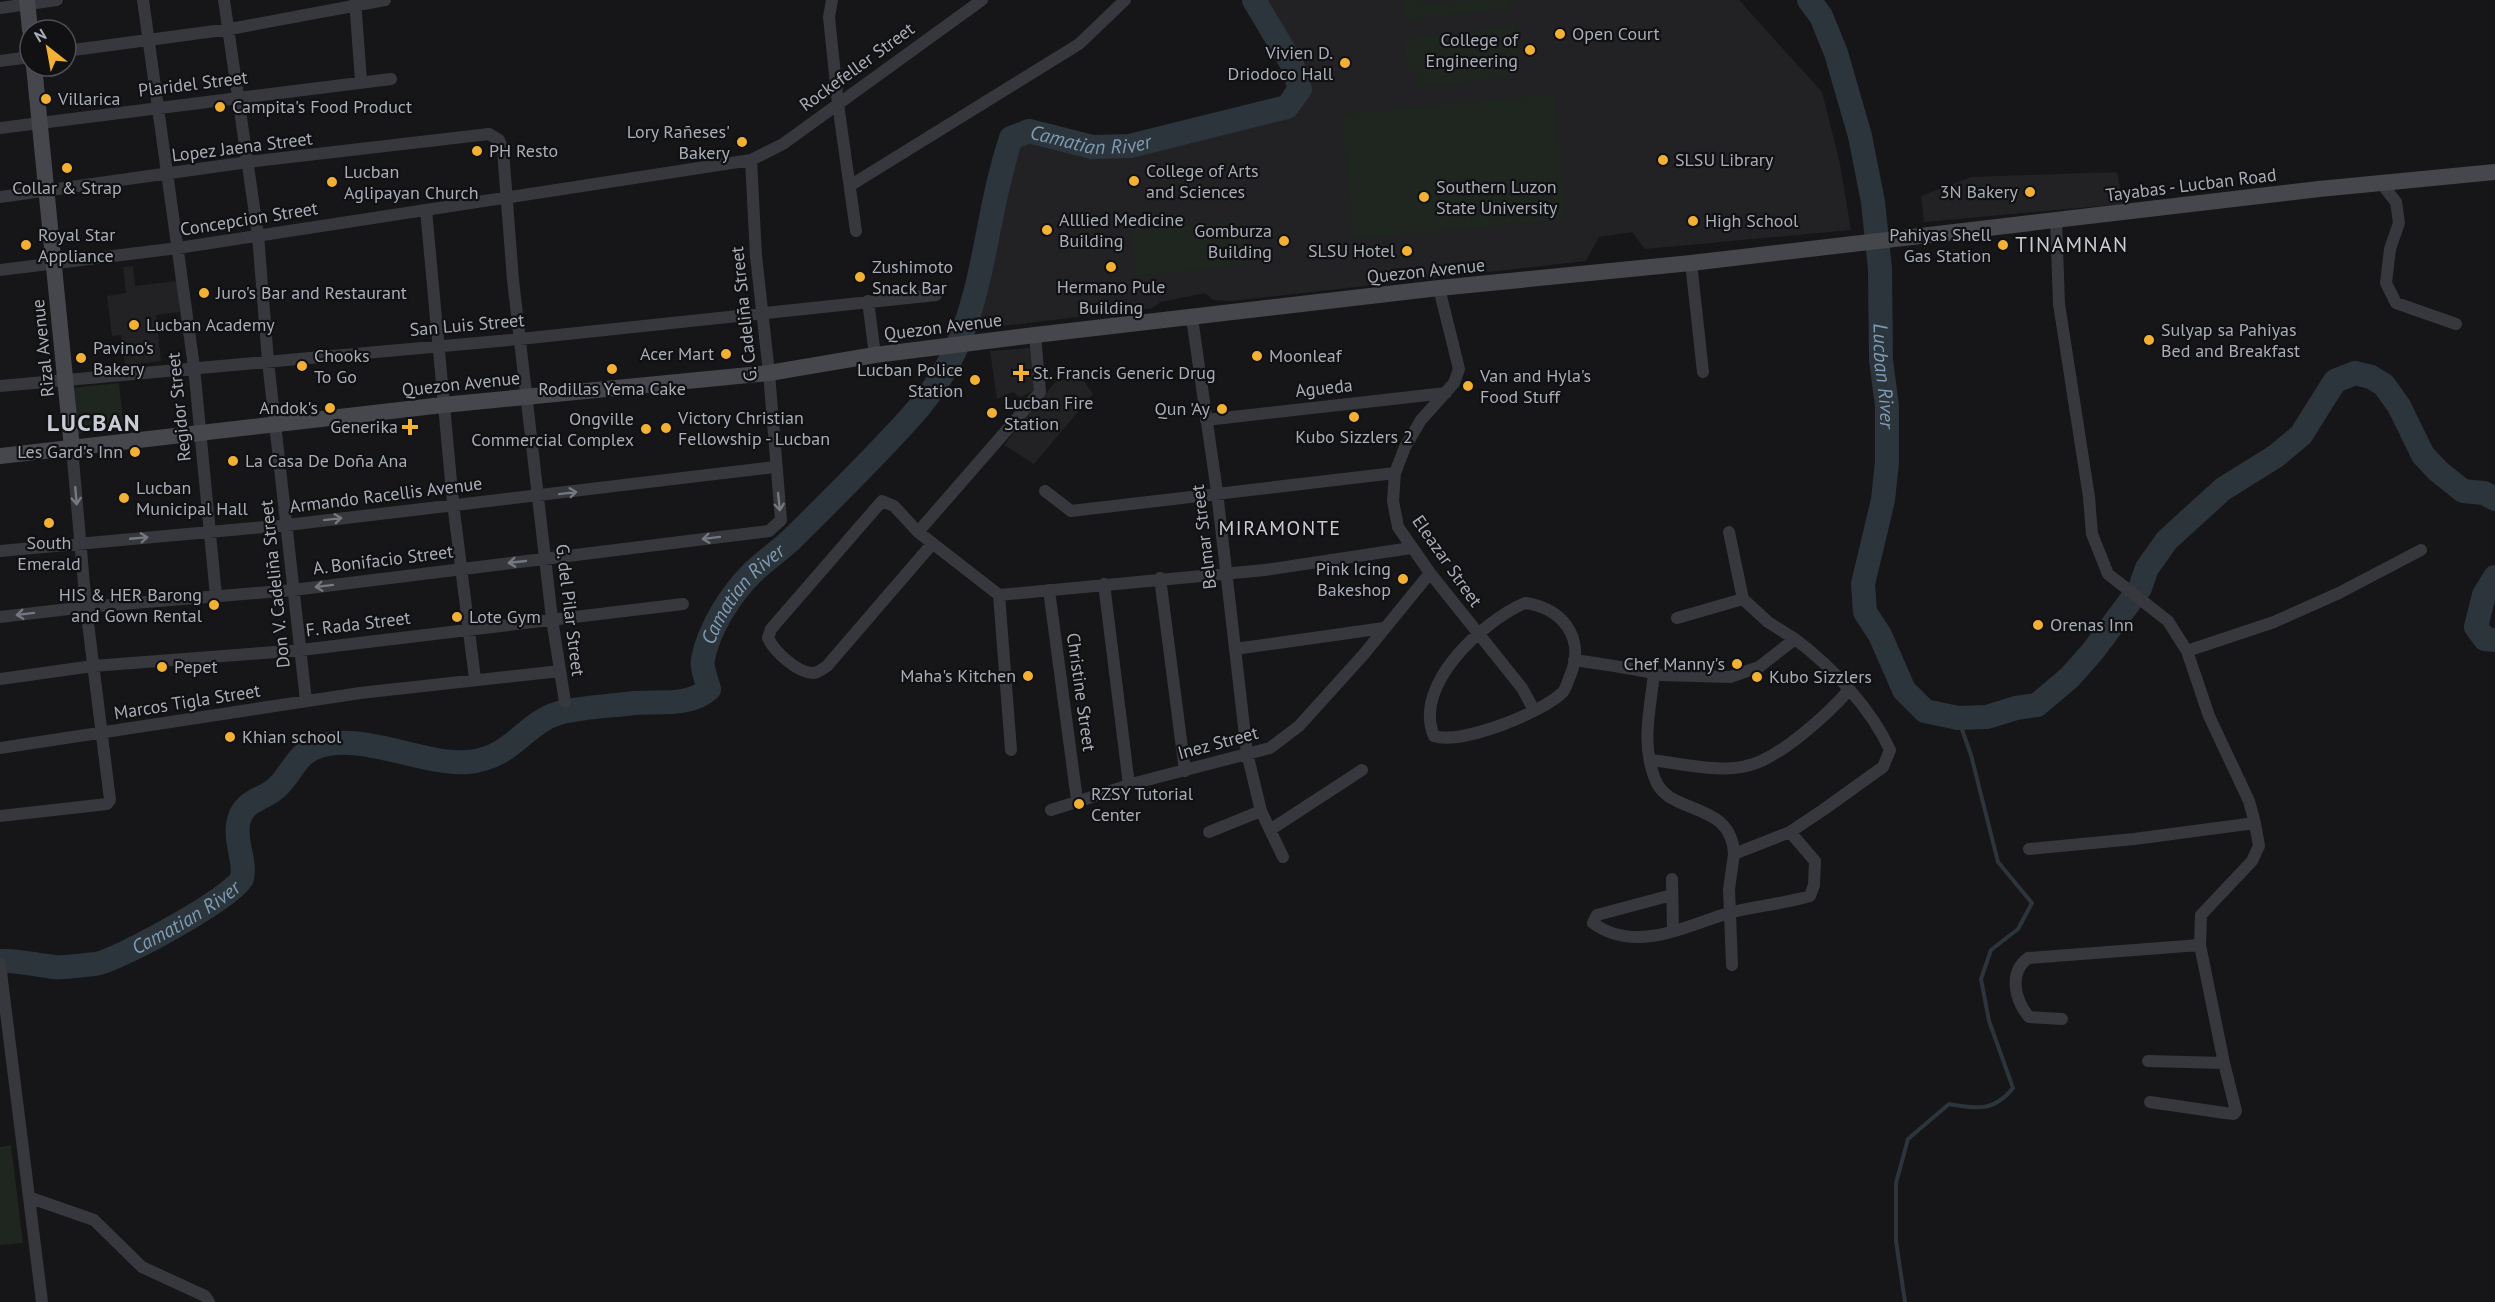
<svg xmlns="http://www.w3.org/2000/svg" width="2495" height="1302" font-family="'PT Sans',sans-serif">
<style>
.built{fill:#222225}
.green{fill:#1e261f}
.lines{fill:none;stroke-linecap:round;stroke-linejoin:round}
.stream{stroke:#2c353c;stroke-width:4}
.river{stroke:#2c353c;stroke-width:24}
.minor{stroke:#37383d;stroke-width:12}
.secondary{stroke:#45474d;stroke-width:16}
.oneway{stroke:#757881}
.poi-dot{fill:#f2b134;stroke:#111113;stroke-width:2}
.labels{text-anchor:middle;stroke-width:4.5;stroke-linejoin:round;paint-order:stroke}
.poi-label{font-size:18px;fill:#a8adb8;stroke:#111113;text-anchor:start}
.street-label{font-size:18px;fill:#a8adb8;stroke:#111113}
.water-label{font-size:20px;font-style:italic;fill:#7f9bb3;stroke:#111113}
.neighbourhood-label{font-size:20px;letter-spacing:1.5px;fill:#c9ccd4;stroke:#111113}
.quarter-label{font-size:21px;letter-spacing:1.5px;fill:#c9ccd4;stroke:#111113}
.district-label{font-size:24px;font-weight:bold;letter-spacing:1.5px;fill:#c9ccd4;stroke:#111113}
</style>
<rect width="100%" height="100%" fill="#161618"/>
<path class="built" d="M1264,0H1739L1822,92L1840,164L1851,230L1645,249L1632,232L1599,237L1586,261L1232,301L1213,300L1205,293L1161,302L1152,308L971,330L1016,142L1029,136L1090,149L1130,147L1200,133L1290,109L1303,91L1295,65Z
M2117,172L2123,204L1924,222L1921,196L1971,177Z
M133,266L135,286L177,281L180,312L156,315L161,361L125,366L121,335L112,336L107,296L126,293L123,267Z
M1030,348L1034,390L1020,398L1013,392L997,399L990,351Z
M1081,377L1093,394L1034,464L1004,445L1056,381Z"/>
<path class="green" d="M1402,0H1419L1420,5L1464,0H1510L1511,8L1405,20Z
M1516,26L1519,58L1507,60L1509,77L1418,88L1417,71L1407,72L1404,39L1454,33L1456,41L1466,40V31Z
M1555,94L1565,219L1353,239L1342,114Z
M1240,220L1244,265L1136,276L1131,231Z
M119,383L124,429L76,434L71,388Z
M11,1145L23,1243L0,1245V1147Z"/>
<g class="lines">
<path class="stream" d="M1905,1302L1896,1241V1183L1908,1139L1949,1104C1976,1109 1994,1112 2013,1088L1989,1021L1981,979L1991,950L2018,929L2032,903L1998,862L1971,755L1958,718"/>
<g class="river">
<path id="s1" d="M1809,0L1821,16L1836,53L1860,136L1873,202L1880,269L1881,360L1887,406V462L1883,500L1863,584L1865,612L1880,635L1904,690L1925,711L1958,718L1987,717L2016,708L2037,705L2070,677L2093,651L2140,588L2147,568L2167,540L2223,489L2276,456L2301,435L2335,381L2355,373L2371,377L2384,385L2399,406L2423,455L2438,471L2463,491L2484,493L2495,499"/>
<path d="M2495,577L2484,595L2476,627L2485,639L2495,640"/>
<path id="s2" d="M0,961C19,960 35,965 54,967C66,968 82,965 95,964C115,962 236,896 242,878C246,862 235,843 238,825C241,800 263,800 275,789C290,777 294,758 312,749C356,728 421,766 468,762C513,758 524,723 559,713C582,707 611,706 635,703C660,701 689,707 709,689C707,681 701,667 703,659C709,628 731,594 752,573C765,560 781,550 794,537C832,499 872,460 908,420C989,333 977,241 1011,138L1029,131L1092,147L1130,146L1287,107L1300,89L1292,64L1254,0"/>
</g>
<path class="minor" d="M143,0L194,367L216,596
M224,0L258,235L268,361L306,701
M355,0L361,81
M832,0L829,17L838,104L856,231
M0,8L57,0
M66,51L230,29L385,0
M0,61L30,57
M0,128L391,79
M2381,183L2396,202L2399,223L2390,249L2386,283L2396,303L2456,324
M851,185L1079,44L1125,0
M0,197L248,162L489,134L499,140L503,150L513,280L552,619L565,702
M426,210L453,503L475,679
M1691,263L1703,372
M0,270L178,248L751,160L783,144L982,0
M1439,288L1459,369L1454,383L1421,420L1405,447L1395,473L1393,501L1398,527L1430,573L1522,688L1534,710
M868,301L875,355
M1192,318L1217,492L1247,753L1261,811L1283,857
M0,386L520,339L936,295
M1206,420L1446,393
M1045,491L1071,511L1395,473
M918,532L1040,392L1035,335
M1729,532L1743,599L1768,622L1795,639
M932,544L827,666C823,669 818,672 814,673C798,674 774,651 768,638L771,629L882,501L894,506L918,532L999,595L1265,570L1411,548
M0,551L287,525L775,467
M1160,578L1185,771
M1104,584L1129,785
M1049,590L1077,800
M999,595L1011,750
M1525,603C1563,608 1586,639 1570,676C1568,681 1566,688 1563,692C1542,713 1461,745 1434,736C1412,685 1483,621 1525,603Z
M0,617L86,607L293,590L769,531L781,520L769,373L756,256L751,160
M1677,618L1743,599
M1235,649L1384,628
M2187,651L2274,622L2339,593L2421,550
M1574,660C1603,664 1632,668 1661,675L1730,677L1759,667L1795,639C1831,666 1871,708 1890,750L1883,767L1823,810L1790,832L1734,854C1732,800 1668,816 1655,779C1641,745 1650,709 1654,674
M0,679L93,666L301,650L683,604
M0,748L360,693L560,671
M1650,760C1680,763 1717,773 1746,766C1778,760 1828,714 1849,690
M1051,810L1139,782L1270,748L1299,726L1364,654L1430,573
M0,816L107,804L110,800L86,607L72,448
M1270,830L1362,770
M1209,832L1261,811
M2029,849L2134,839L2255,823L2249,801L2209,716L2187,651L2168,621L2108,574L2092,534L2089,497L2059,304L2056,220
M1672,879L1673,931
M1672,895L1597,915L1593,923C1635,954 1685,926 1729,913C1755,906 1783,904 1810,896L1814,885L1815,861L1790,832
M0,964L42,1302
M1732,965L1729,889L1734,854
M2062,1019L2029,1017C2015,1000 2008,973 2028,958L2200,945
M2148,1061L2224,1063
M2150,1102L2225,1113L2234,1114L2236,1111L2224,1063L2200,945L2201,915L2252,861L2259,846L2255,823
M31,1198L94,1220L142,1267L205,1296L209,1302"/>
<path class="secondary" d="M27,0L30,30
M34,66L72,448
M0,456L443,405L769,373L875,355L1035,335L1439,288L1691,263L2319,189L2495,172"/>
</g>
<defs><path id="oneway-shaft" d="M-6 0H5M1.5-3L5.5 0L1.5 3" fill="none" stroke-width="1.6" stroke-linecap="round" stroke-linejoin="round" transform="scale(1.5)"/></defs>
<g class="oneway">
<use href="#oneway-shaft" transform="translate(568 493) rotate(-7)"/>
<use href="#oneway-shaft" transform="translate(76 496) rotate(85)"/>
<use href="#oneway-shaft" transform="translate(779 502) rotate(84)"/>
<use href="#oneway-shaft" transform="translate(333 519) rotate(-7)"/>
<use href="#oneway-shaft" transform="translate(139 538) rotate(-5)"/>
<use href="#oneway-shaft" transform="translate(711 538) rotate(173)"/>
<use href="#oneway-shaft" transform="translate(517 562) rotate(174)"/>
<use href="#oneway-shaft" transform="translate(324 586) rotate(173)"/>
<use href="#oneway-shaft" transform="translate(25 614) rotate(173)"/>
</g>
<g class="poi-dot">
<circle cx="1560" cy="34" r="6"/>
<circle cx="1530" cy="50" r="6"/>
<circle cx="1345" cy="63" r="6"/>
<circle cx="46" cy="99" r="6"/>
<circle cx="220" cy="107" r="6"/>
<circle cx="742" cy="142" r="6"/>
<circle cx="477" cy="151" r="6"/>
<circle cx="1663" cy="160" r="6"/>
<circle cx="67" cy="168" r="6"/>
<circle cx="1134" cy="181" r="6"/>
<circle cx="332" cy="182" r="6"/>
<circle cx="2030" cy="192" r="6"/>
<circle cx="1424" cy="197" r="6"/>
<circle cx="1693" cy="221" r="6"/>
<circle cx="1047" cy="230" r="6"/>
<circle cx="1284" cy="241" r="6"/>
<circle cx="26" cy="245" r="6"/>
<circle cx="2003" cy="245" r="6"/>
<circle cx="1407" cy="251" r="6"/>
<circle cx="1111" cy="267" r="6"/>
<circle cx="860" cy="277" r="6"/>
<circle cx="204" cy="293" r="6"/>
<circle cx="134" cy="325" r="6"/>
<circle cx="2149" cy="340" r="6"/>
<circle cx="726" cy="354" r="6"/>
<circle cx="1257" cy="356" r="6"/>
<circle cx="81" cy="358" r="6"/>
<circle cx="302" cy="366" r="6"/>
<circle cx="612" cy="369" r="6"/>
<path d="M1018 364h6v6h6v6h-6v6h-6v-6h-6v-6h6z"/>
<circle cx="975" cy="380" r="6"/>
<circle cx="1468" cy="386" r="6"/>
<circle cx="330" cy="408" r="6"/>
<circle cx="1222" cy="409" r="6"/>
<circle cx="992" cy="413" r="6"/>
<circle cx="1354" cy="417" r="6"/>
<path d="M407 418h6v6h6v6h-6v6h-6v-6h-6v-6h6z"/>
<circle cx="666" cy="428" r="6"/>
<circle cx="646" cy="429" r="6"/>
<circle cx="135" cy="452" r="6"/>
<circle cx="233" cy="461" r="6"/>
<circle cx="124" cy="498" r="6"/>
<circle cx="49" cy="523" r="6"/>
<circle cx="1403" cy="579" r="6"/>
<circle cx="214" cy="605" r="6"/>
<circle cx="457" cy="617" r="6"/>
<circle cx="2038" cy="625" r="6"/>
<circle cx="1737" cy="664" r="6"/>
<circle cx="162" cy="667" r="6"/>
<circle cx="1028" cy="676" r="6"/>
<circle cx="1757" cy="677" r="6"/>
<circle cx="230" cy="737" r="6"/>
<circle cx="1079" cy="804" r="6"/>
</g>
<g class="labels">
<g class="poi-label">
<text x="1572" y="40">Open Court</text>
<text x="1518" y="46" text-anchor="end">College of<tspan x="1518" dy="21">Engineering</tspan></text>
<text x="1333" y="59" text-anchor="end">Vivien D.<tspan x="1333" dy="21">Driodoco Hall</tspan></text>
<text x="58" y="105">Villarica</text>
<text x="232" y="113">Campita's Food Product</text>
<text x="730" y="138" text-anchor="end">Lory Rañeses'<tspan x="730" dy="21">Bakery</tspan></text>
<text x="489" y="157">PH Resto</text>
<text x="1675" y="166">SLSU Library</text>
<text x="1146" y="177">College of Arts<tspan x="1146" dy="21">and Sciences</tspan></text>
<text x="344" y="178">Lucban<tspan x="344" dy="21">Aglipayan Church</tspan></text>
<text x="1436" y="193">Southern Luzon<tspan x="1436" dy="21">State University</tspan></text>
<text x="67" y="194" text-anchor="middle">Collar &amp; Strap</text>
<text x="2018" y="198" text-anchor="end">3N Bakery</text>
<text x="1059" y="226">Alllied Medicine<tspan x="1059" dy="21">Building</tspan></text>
<text x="1705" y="227">High School</text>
<text x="1272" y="237" text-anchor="end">Gomburza<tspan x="1272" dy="21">Building</tspan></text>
<text x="38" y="241">Royal Star<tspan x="38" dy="21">Appliance</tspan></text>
<text x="1991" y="241" text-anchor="end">Pahiyas Shell<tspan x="1991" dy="21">Gas Station</tspan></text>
<text x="1395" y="257" text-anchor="end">SLSU Hotel</text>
<text x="872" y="273">Zushimoto<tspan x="872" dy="21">Snack Bar</tspan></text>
<text x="1111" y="293" text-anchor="middle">Hermano Pule<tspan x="1111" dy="21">Building</tspan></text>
<text x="216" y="299">Juro's Bar and Restaurant</text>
<text x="146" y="331">Lucban Academy</text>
<text x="2161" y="336">Sulyap sa Pahiyas<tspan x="2161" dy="21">Bed and Breakfast</tspan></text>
<text x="93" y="354">Pavino's<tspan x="93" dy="21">Bakery</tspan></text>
<text x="714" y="360" text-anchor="end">Acer Mart</text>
<text x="314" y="362">Chooks<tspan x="314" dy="21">To Go</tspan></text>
<text x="1269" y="362">Moonleaf</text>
<text x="963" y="376" text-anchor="end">Lucban Police<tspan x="963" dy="21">Station</tspan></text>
<text x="1033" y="379">St. Francis Generic Drug</text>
<text x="1480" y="382">Van and Hyla's<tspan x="1480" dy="21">Food Stuff</tspan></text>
<text x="612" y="395" text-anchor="middle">Rodillas Yema Cake</text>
<text x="1004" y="409">Lucban Fire<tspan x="1004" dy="21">Station</tspan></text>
<text x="318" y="414" text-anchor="end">Andok's</text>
<text x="1210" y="415" text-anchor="end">Qun 'Ay</text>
<text x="678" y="424">Victory Christian<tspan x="678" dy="21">Fellowship - Lucban</tspan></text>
<text x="634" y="425" text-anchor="end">Ongville<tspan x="634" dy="21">Commercial Complex</tspan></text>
<text x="398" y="433" text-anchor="end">Generika</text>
<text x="1354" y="443" text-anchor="middle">Kubo Sizzlers 2</text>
<text x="123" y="458" text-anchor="end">Les Gard's Inn</text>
<text x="245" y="467">La Casa De Doña Ana</text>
<text x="136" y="494">Lucban<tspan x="136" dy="21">Municipal Hall</tspan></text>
<text x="49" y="549" text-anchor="middle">South<tspan x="49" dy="21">Emerald</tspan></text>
<text x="1391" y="575" text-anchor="end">Pink Icing<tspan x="1391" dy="21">Bakeshop</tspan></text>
<text x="202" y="601" text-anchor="end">HIS &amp; HER Barong<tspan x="202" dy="21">and Gown Rental</tspan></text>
<text x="469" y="623">Lote Gym</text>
<text x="2050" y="631">Orenas Inn</text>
<text x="1725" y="670" text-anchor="end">Chef Manny's</text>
<text x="174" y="673">Pepet</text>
<text x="1016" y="682" text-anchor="end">Maha's Kitchen</text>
<text x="1769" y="683">Kubo Sizzlers</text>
<text x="242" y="743">Khian school</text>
<text x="1091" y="800">RZSY Tutorial<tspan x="1091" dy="21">Center</tspan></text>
</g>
<g class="street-label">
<text transform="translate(857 67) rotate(-36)" y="6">Rockefeller Street</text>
<text transform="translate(193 84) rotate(-7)" y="6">Plaridel Street</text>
<text transform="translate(242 147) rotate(-7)" y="6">Lopez Jaena Street</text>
<text transform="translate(2191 185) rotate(-7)" y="6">Tayabas - Lucban Road</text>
<text transform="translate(249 219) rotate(-9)" y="6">Concepcion Street</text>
<text transform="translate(1426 271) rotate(-6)" y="6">Quezon Avenue</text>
<text transform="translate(744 314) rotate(-96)" y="6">G. Cadeliña Street</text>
<text transform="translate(467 325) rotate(-5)" y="6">San Luis Street</text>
<text transform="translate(943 327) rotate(-7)" y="6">Quezon Avenue</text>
<text transform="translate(43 348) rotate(-96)" y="6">Rizal Avenue</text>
<text transform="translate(461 384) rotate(-6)" y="6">Quezon Avenue</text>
<text transform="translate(1324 388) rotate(-6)" y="6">Agueda</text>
<text transform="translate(179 407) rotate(-96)" y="6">Regidor Street</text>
<text transform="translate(386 495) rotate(-7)" y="6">Armando Racellis Avenue</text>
<text transform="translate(1204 537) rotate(-97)" y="6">Belmar Street</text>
<text transform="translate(383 560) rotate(-7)" y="6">A. Bonifacio Street</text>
<text transform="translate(1447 561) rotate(55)" y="6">Eleazar Street</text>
<text transform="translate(275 584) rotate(-96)" y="6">Don V. Cadeliña Street</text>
<text transform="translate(570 610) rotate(83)" y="6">G. del Pilar Street</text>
<text transform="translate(358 624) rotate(-7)" y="6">F. Rada Street</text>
<text transform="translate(1081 692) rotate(82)" y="6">Christine Street</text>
<text transform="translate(187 702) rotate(-9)" y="6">Marcos Tigla Street</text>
<text transform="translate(1218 743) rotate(-15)" y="6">Inez Street</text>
</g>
<g class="water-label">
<text dy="7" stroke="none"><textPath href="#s2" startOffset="1584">Camatian River</textPath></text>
<text dy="7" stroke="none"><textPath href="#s1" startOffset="388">Lucban River</textPath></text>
<text dy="7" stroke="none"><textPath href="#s2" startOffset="956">Camatian River</textPath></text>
<text dy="7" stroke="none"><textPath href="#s2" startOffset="198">Camatian River</textPath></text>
</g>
<g class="neighbourhood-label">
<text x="1280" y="535">MIRAMONTE</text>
</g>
<g class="quarter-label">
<text x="2072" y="252">TINAMNAN</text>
</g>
<g class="district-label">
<text x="94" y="431">LUCBAN</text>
</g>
</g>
<g transform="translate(48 48) rotate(329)"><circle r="28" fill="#111113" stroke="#4d4f55" stroke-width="1.5"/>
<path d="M0-4.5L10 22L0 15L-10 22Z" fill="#f2b134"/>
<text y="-9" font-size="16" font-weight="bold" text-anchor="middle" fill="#a8adb8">N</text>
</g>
</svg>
